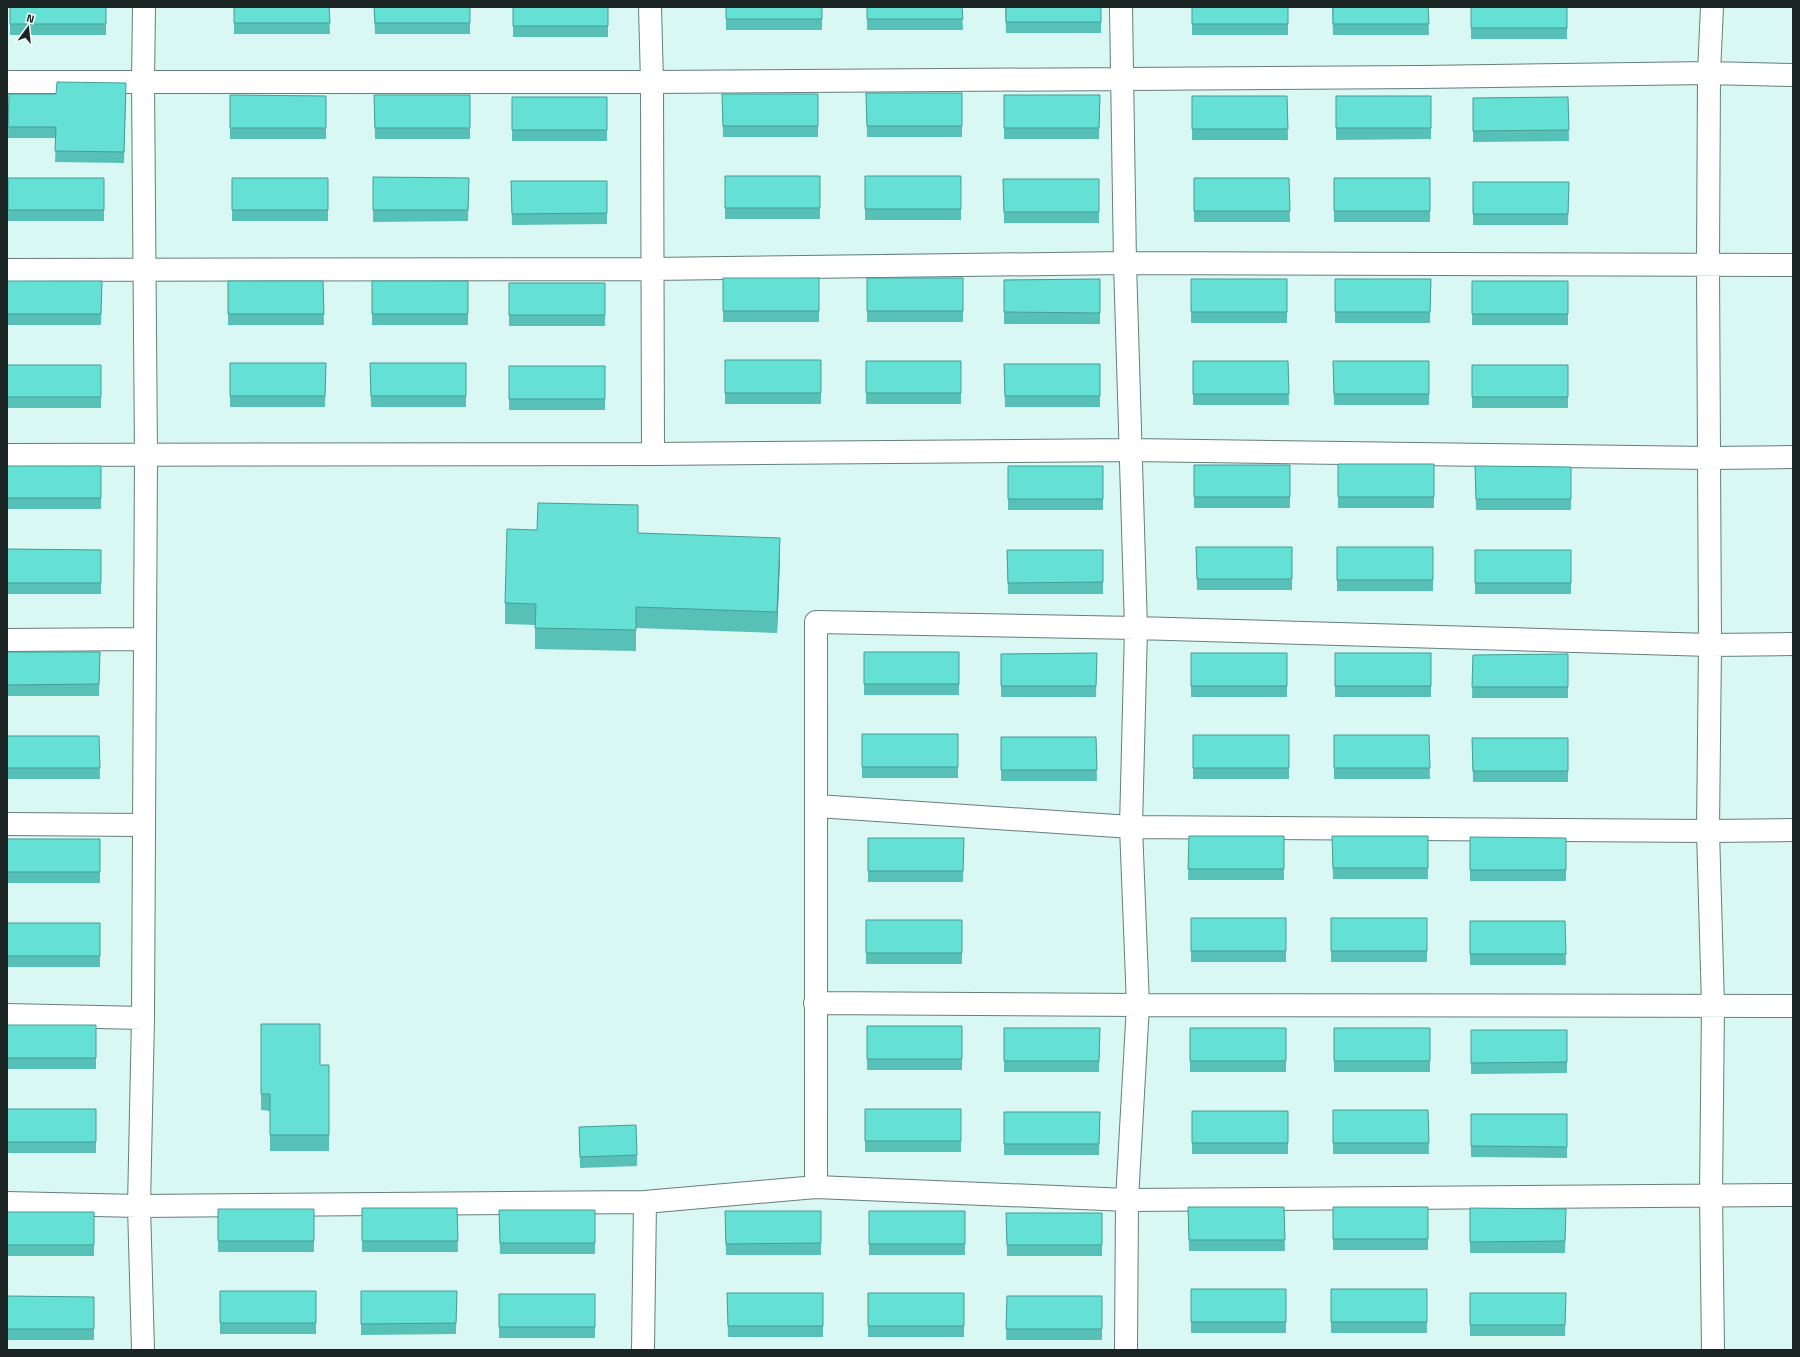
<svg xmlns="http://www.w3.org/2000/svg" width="1800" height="1357" font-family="'Titillium Web',sans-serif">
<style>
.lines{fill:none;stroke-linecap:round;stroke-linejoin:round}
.minor-casing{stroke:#657f7c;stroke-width:24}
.minor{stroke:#fff;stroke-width:22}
.wall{fill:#57c1b7}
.shaded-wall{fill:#479d95}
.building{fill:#65e0d5;stroke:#479d95}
</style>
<rect width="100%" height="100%" fill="#d9f7f3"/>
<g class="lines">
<defs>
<path id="minor" d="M650,7L652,82L653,454
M1121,7L1125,263L1136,628L1131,827L1138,1005L1127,1200L1126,1350
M1712,7L1709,73L1708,264L1710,645L1708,831L1713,1005L1711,1195L1713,1350
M7,82H652L1421,77L1709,73L1793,75
M7,270L653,269L1125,263L1793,265
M7,455L653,454L1131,450L1709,458L1793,457
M7,640L144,639
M817,806L1131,827L1708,831L1793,830
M7,824L144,825
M815,1003L1138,1005L1793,1006
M7,1015L143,1018
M816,1187C815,998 817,810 816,622L1136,628L1710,645L1793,644
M7,1203L139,1206L645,1202L816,1187L1127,1200L1793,1195
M143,1350L139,1206L143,1018L146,456L143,81L144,7
M643,1350L645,1202"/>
</defs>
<use href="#minor" class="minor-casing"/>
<use href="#minor" class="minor"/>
</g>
<path class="wall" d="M10,7H106V35H10Z
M234,7H329L330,34H234Z
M374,7H470V34H375Z
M513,7H608V37H513Z
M726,7H822V30H726Z
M867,7H962L963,30H867Z
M1005,7H1101V33H1006Z
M1192,7H1288V35H1192Z
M1332,7H1428L1429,35H1333Z
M1471,7H1567V39H1471Z
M866,93H962V137H867Z
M9,94H126L124,163L55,162L56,138H8Z
M722,94H818V137H723Z
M230,95L326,96V139H230Z
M374,95H470V139H375Z
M1004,95H1100L1099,139H1004Z
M1192,96H1287L1288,140H1192Z
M1336,96H1431V139L1336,140Z
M512,97H607V141H512Z
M1568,97L1569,141L1473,142V98Z
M725,176H820V219H725Z
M865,176H961V220H865Z
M373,177L469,178L468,221L373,222Z
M8,178H104V221H8Z
M232,178H328V221H232Z
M1194,178H1289L1290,222H1194Z
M1334,178H1430V222H1334Z
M1003,179H1099V223H1004Z
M511,181H607V224L512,225Z
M1473,182H1569L1568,225H1473Z
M723,278H819V322H723Z
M867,278H963V322H867Z
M1100,279V324H1004V280Z
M1191,279H1287V323H1191Z
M1335,279H1431L1430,323H1335Z
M7,281H102L101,325H7Z
M228,281H323L324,325H228Z
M372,281H468V325H372Z
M1472,281H1568V325H1472Z
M509,283H605V326H509Z
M725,360H821V404H725Z
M866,361H961V404H866Z
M1193,361H1288L1289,405H1193Z
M1333,361H1429V405H1334Z
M230,363H326L325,407H230Z
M370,363H466V407H371Z
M1004,364H1100V407H1005Z
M7,365H101V408H7Z
M1472,365H1568V408H1472Z
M509,366H605V410H509Z
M1338,464H1434V508H1338Z
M1194,465H1290V508H1194Z
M7,466H101V509H7Z
M1008,466H1103V510H1008Z
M1475,466L1571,467V510H1476Z
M638,533L780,559L777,633L636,628V651L535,649V625L505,624V603Z
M1196,547H1292V590H1197Z
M1337,547H1433V591H1337Z
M7,549L101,550V594H7Z
M1007,550H1103V594H1008Z
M1475,550H1571V594H1475Z
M7,652H100L99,696H7Z
M864,652H959V695H864Z
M1097,653L1096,697H1001V654Z
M1191,653H1287V697H1191Z
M1335,653H1431V697H1335Z
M1568,654V698H1472L1473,655Z
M862,734H958V778H862Z
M1193,735H1289V779H1193Z
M1334,735H1429L1430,779H1334Z
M7,736H99L100,779H7Z
M1001,737H1096L1097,781H1001Z
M1472,738H1568V782H1473Z
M1189,836H1284V880H1188Z
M1332,836H1428V879H1333Z
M1470,837L1566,838V881H1470Z
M868,838H964L963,882H868Z
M7,839H100V883H7Z
M1191,918H1286V962H1191Z
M1331,918H1427V962H1331Z
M866,920H962V964H866Z
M1470,921H1565L1566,965H1470Z
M7,923H100V967H7Z
M261,1024L320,1065H329V1151H270V1111L261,1110Z
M7,1025H96V1069H7Z
M867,1026H962V1070H867Z
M1004,1028H1100L1099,1072H1004Z
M1190,1028H1286V1072H1190Z
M1334,1028H1430V1072H1334Z
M1471,1030H1567V1073L1471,1074Z
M7,1109H96V1153H7Z
M865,1109H961V1152H865Z
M1333,1110H1428L1429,1154H1333Z
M1192,1111H1288V1154H1192Z
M1004,1112H1100L1099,1155H1004Z
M1471,1114H1567V1158L1471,1157Z
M579,1127L637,1155V1166L580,1168Z
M1188,1207H1284L1285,1251H1189Z
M1333,1207H1428V1250H1333Z
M362,1208H457L458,1252H362Z
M1470,1208L1566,1209L1565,1253H1470Z
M218,1209H314V1252H218Z
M499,1210H595V1254H500Z
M725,1211H821V1255H726Z
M869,1211H965V1255H869Z
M7,1212H94V1256H7Z
M1006,1213H1102V1256H1007Z
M1191,1289H1286V1333H1191Z
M1331,1289H1427V1333H1331Z
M220,1291H316V1334H220Z
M361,1291H457L456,1334L361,1335Z
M727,1293H823V1337H728Z
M868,1293H964V1337H868Z
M1470,1293H1566L1565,1336H1470Z
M499,1294H595V1338H499Z
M7,1296L94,1297V1340H7Z
M1007,1296H1102V1340H1006Z"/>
<path class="shaded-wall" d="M780,538V559L777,633V612Z"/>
<path class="building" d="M10,7H106V24H10Z
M234,7H329L330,23H234Z
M374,7H470V23H375Z
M513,7H608V26H513Z
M726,7H822V19H726Z
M867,7H962L963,19H867Z
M1006,7H1101V22H1006Z
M1192,7H1288V24H1192Z
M1333,7H1428L1429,24H1333Z
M1471,7H1567V28H1471Z
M57,82L126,83L124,152L55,151L56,127H8L9,94H56Z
M866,93H962V126H867Z
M722,94H818V126H723Z
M230,95L326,96V128H230Z
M374,95H470V128H375Z
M1004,95H1100L1099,128H1004Z
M1192,96H1287L1288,129H1192Z
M1336,96H1431V128H1336Z
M512,97H607V130H512Z
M1568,97L1569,130L1473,131V98Z
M725,176H820V208H725Z
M865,176H961V209H865Z
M373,177L469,178L468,210H373Z
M8,178H104V210H8Z
M232,178H328V210H232Z
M1194,178H1289L1290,211H1194Z
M1334,178H1430V211H1334Z
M1003,179H1099V212H1004Z
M511,181H607V213L512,214Z
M1473,182H1569L1568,214H1473Z
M723,278H819V311H723Z
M867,278H963V311H867Z
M1100,279V313L1004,312V280Z
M1191,279H1287V312H1191Z
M1335,279H1431L1430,312H1335Z
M7,281H102L101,314H7Z
M228,281H323L324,314H228Z
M372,281H468V314H372Z
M1472,281H1568V314H1472Z
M509,283H605V315H509Z
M725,360H821V393H725Z
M866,361H961V393H866Z
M1193,361H1288L1289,394H1193Z
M1333,361H1429V394H1334Z
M230,363H326L325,396H230Z
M370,363H466V396H371Z
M1004,364H1100V396H1005Z
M7,365H101V397H7Z
M1472,365H1568V397H1472Z
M509,366H605V399H509Z
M1338,464H1434V497H1338Z
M1194,465H1290V497H1194Z
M7,466H101V498H7Z
M1008,466H1103V499H1008Z
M1475,466L1571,467V499H1476Z
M538,503L638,505V533L780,538L777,612L636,607V630L535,628L536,604L505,603L507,529L537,530Z
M1196,547H1292V579H1197Z
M1337,547H1433V580H1337Z
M7,549L101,550V583H7Z
M1007,550H1103V582L1008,583Z
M1475,550H1571V583H1475Z
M7,652H100L99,684L7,685Z
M864,652H959V684H864Z
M1097,653L1096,686H1001V654Z
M1191,653H1287V686H1191Z
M1335,653H1431V686H1335Z
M1568,654V687H1472L1473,655Z
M862,734H958V767H862Z
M1193,735H1289V768H1193Z
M1334,735H1429L1430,768H1334Z
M7,736H99L100,768H7Z
M1001,737H1096L1097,770H1001Z
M1472,738H1568V771H1473Z
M1189,836H1284V869H1188Z
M1332,836H1428V868H1333Z
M1470,837L1566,838V870H1470Z
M868,838H964L963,871H868Z
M7,839H100V872H7Z
M1191,918H1286V951H1191Z
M1331,918H1427V951H1331Z
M866,920H962V953H866Z
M1470,921H1565L1566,954H1470Z
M7,923H100V956H7Z
M261,1024H320V1065H329V1135H270V1094H261Z
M7,1025H96V1058H7Z
M867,1026H962V1059H867Z
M1004,1028H1100L1099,1061H1004Z
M1190,1028H1286V1061H1190Z
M1334,1028H1430V1061H1334Z
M1471,1030H1567V1062L1471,1063Z
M7,1109H96V1142H7Z
M865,1109H961V1141H865Z
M1333,1110H1428L1429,1143H1333Z
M1192,1111H1288V1143H1192Z
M1004,1112H1100L1099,1144H1004Z
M1471,1114H1567V1147L1471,1146Z
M636,1125L637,1155L580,1157L579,1127Z
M1188,1207H1284L1285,1240H1189Z
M1333,1207H1428V1239H1333Z
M362,1208H457L458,1241H362Z
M1470,1208L1566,1209L1565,1241L1470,1242Z
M218,1209H314V1241H218Z
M499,1210H595V1243H500Z
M725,1211H821V1243L726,1244Z
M869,1211H965V1244H869Z
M7,1212H94V1245H7Z
M1006,1213H1102V1245H1007Z
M1191,1289H1286V1322H1191Z
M1331,1289H1427V1322H1331Z
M220,1291H316V1323H220Z
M361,1291H457L456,1323L361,1324Z
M727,1293H823V1326H728Z
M868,1293H964V1326H868Z
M1470,1293H1566L1565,1325H1470Z
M499,1294H595V1327H499Z
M7,1296L94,1297V1329H7Z
M1007,1296H1102V1329H1006Z"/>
<rect width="1800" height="1357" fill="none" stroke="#1a2524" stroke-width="16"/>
<g transform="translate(28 28) rotate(15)" stroke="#f8fefd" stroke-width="3" paint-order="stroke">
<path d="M0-3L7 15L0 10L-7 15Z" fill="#1a2524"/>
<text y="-6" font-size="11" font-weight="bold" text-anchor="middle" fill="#1a2524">N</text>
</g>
</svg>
